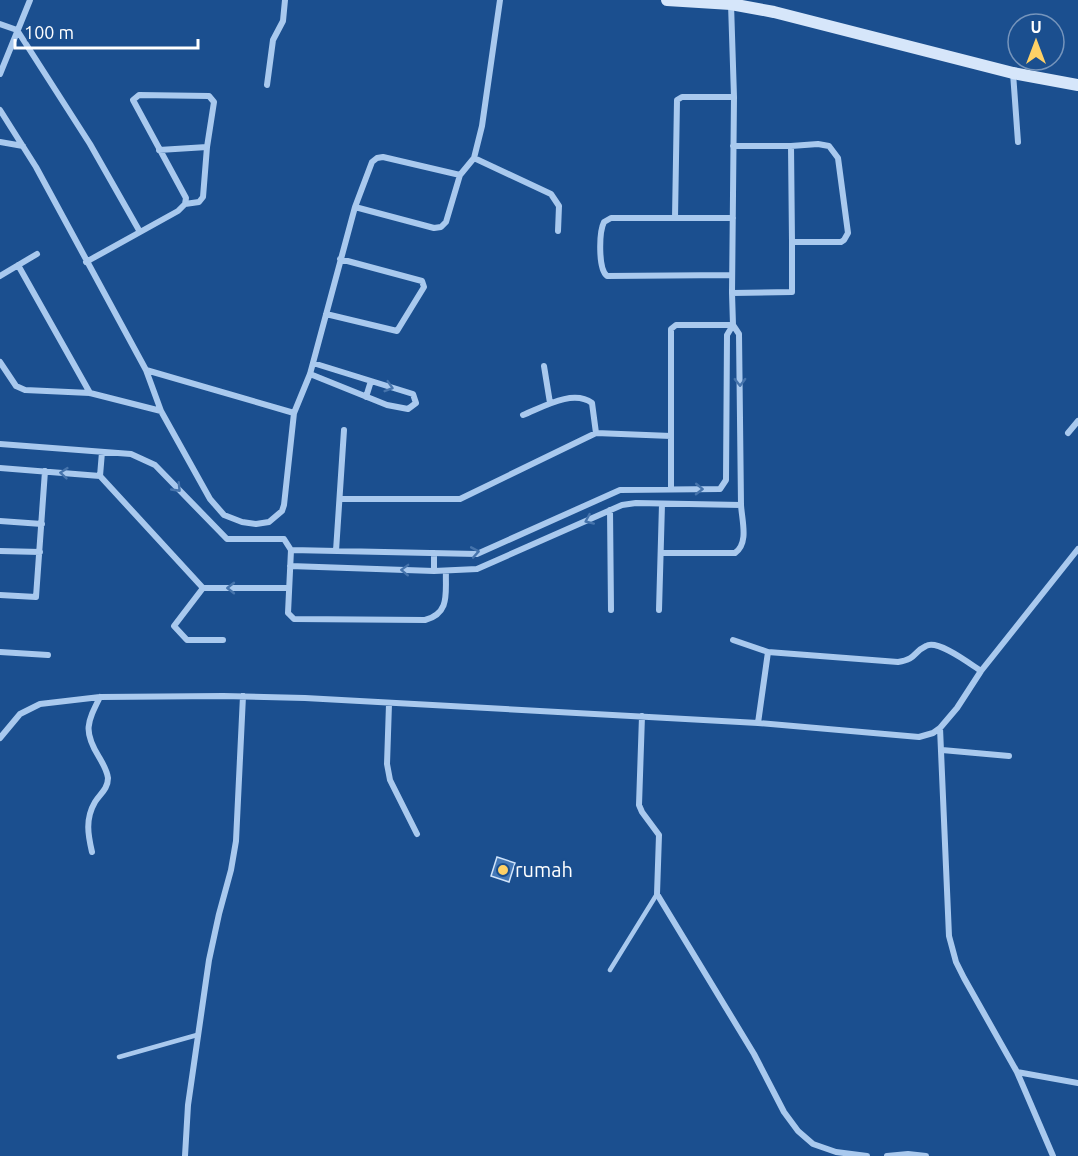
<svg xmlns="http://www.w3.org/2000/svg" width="1078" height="1156" font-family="Ubuntu,sans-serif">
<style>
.building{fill:#4478b7;stroke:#cfe3fa;stroke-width:1.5}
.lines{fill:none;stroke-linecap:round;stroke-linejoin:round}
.lane{stroke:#a9c9ee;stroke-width:4.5}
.street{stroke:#a9c9ee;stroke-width:6}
.secondary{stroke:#d6e6fa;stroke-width:12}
.oneway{stroke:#4674ac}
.poi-dot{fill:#ffd166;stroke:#1b4f8f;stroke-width:2}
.labels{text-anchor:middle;stroke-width:5;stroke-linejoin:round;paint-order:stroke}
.poi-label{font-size:20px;fill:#fff;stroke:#1b4f8f;text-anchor:start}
</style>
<rect width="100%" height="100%" fill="#1b4f8f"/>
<path class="building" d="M497,857L515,863L509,882L491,876Z"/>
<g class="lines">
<path class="lane" d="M610,970L657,894
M119,1057L197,1035"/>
<path class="street" d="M0,24L17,30L90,144L140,232
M1013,73L1018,142
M0,74L30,0
M267,85L273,40L283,21L285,0
M0,110L36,167L146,370L161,411L210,499L224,515L242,522L256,524L269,522L282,511L284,505L294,413L310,374L355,207L372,162L377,158L383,157L460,175
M0,142L23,146
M791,146L792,242
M159,150L207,147
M474,158L551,194L559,206L558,231
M355,207L434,228L441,227L446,222L460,175L474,158L482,126L500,0
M675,218H733
M86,262L178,211L185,204L186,198L133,100L139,95L209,96L214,102L207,147L203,197L199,202L185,204
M18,265L90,393
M732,275L607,276C598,269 599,232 604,222L611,218H675L677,100L682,97H734
M0,276L37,254
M732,293L792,292V242H841L844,240L848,233L838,158L829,146L818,144L791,146H733
M326,314L397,331L424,287L422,281L340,259
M0,362L16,386L25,390L90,393L161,411
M544,366L550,403
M146,370L294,413
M310,374L387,405L408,409L416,403L413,394L313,363
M366,397L371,381
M523,415C543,407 573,389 592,403L596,433
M1068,433L1078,421
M0,444L131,454L155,465L227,539H284L291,550L288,613L294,619L425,620C451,613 445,592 446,571
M0,468L100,476L203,588H289
M100,476L102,452
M671,489V329L676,325H733
M340,499H460L596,433L671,436
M610,510L611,610
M0,521L42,524
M291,550L477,554L620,490L720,489L726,480L727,335L733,325
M0,551L40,552
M336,551L344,430
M661,553H735C749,543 742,521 741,505
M290,566L434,571L477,569L622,505L636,503L741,505L739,334L733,325L732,293L734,97L731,4
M434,571V553
M203,588L174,626L187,640H223
M0,595L36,597L45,471
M659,610L662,504
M733,640L768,652L898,662C917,659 913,652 926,646C938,639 970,664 981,671
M0,652L48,655
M389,704L387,764L390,780L417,834
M642,716L639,805L642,812L659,835L657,894L754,1054L784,1112L798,1131L813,1144L836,1152L867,1156
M758,723L768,652
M940,728L949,936L956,962L964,978L1017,1072L1053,1156
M0,738L20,714L40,704L100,697L223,696L305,698L758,723L919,737L933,733L940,728L957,708L981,671L1078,549
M942,750L1009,756
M92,852C88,835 85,819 95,802C100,794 108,789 108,778C107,770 103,764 99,757C83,731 87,723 100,697
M1017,1072L1078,1083
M185,1156L188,1105L209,960L219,914L231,870L236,841L243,696
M887,1156L908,1154L926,1156"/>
<path class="secondary" d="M667,0L731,4L774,12L1013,73L1078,85"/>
</g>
<defs><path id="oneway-chevron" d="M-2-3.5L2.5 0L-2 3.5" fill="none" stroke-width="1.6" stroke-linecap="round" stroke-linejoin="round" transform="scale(1.5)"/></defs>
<g class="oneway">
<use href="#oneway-chevron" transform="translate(740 382) rotate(89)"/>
<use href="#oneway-chevron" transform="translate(389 387) rotate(17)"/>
<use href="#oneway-chevron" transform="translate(64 473) rotate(-175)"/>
<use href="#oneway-chevron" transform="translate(177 488) rotate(46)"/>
<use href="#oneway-chevron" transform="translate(699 489) rotate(1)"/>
<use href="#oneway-chevron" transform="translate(589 520) rotate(156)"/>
<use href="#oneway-chevron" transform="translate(475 552) rotate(-10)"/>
<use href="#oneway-chevron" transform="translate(405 570) rotate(-178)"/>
<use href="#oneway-chevron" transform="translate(231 588) rotate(-180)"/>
</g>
<circle class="poi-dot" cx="503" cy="870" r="6"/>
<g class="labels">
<g class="poi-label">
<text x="515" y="877">rumah</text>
</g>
</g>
<g transform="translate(1036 42)"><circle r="28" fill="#1b4f8f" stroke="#7695bc" stroke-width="1.5"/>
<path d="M0-4.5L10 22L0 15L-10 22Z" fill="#ffd166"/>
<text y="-9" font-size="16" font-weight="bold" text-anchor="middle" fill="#ffffff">U</text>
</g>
<path d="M15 39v9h183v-9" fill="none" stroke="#ffffff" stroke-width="3"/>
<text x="24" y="39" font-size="18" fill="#ffffff" stroke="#1b4f8f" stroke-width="4.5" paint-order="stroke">100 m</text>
</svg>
